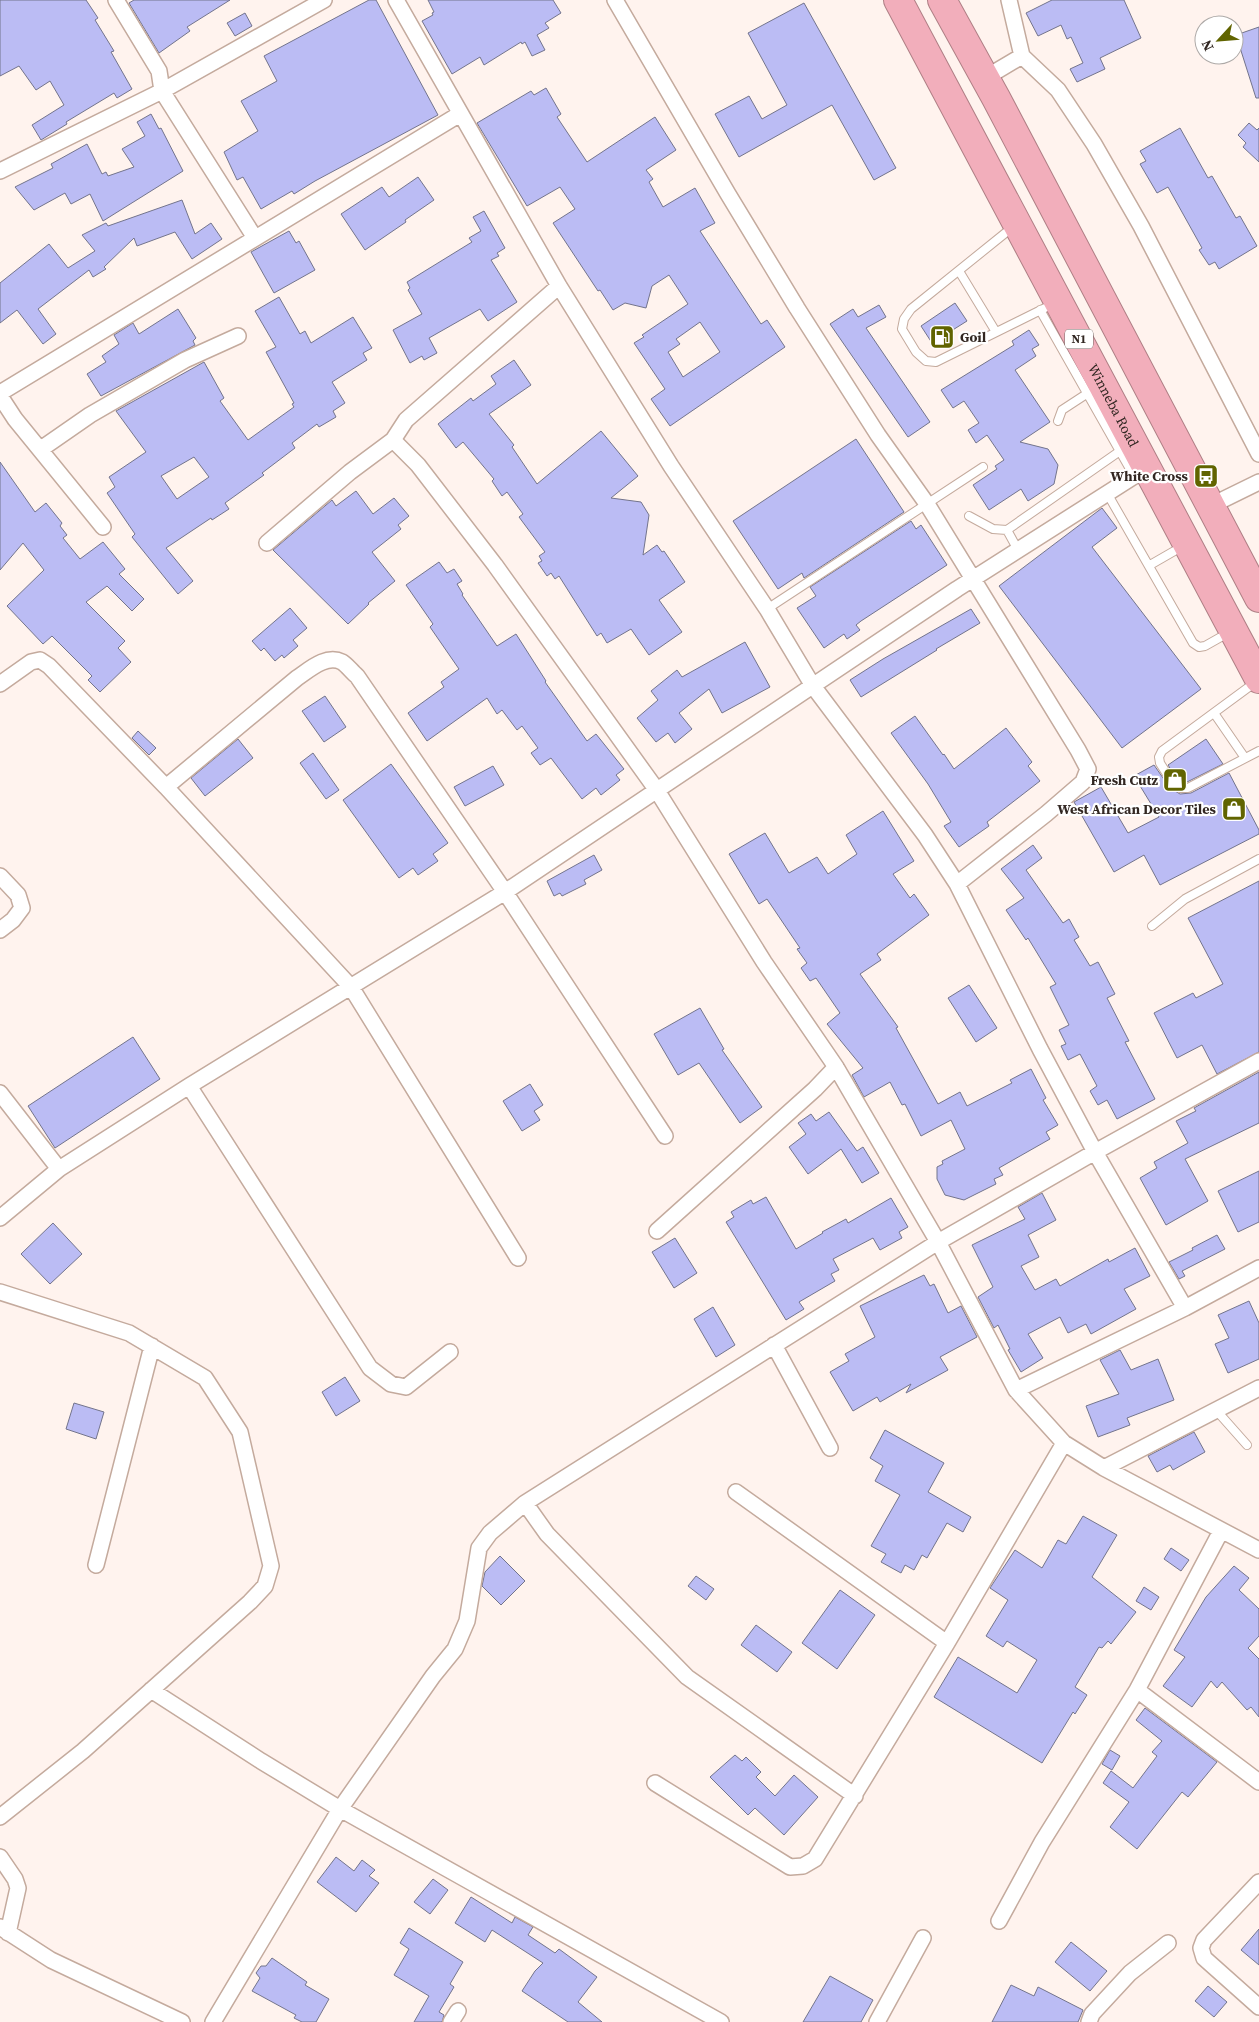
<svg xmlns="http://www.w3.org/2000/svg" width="1259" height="2022" font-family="'Source Serif 4',serif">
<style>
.building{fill:#bbbcf4;stroke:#73748c;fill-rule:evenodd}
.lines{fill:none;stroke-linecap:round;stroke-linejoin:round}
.lane-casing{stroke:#c4aa9d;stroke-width:10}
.street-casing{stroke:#c4aa9d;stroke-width:18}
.highway-casing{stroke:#af7f85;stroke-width:30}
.lane{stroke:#fff;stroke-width:8}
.street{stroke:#fff;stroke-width:15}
.highway{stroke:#f2aebb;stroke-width:28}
.labels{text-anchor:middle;stroke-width:4.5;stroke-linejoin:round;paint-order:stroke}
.shield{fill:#fff;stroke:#706864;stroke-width:1}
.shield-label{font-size:12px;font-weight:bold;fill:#322722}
.poi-label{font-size:14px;font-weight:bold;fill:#322722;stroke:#fff;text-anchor:end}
.street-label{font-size:14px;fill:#322722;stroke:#fff}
</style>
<rect width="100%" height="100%" fill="#fff3ee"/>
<path class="building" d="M0,0H86L98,18L95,20L114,51L111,52L132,89L117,98L114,93L66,122L67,124L41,140L32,125L64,105L50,81L36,90L19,66L0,76Z
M134,0H230L187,27L190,31L159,53L129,3Z
M369,0H376L438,115L315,181L294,194L292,191L261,209L243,177L237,180L224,152L258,131L241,101L277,81L264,56Z
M428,0H553L561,13L545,23L549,28L537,35L545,50L532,56L525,42L522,44L521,42L484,65L480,57L452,74L422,21L433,15L432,13L434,12Z
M1052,0H1124L1141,38L1100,58L1105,69L1077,82L1070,69L1083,63L1071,37L1067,39L1061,25L1038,36L1026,13Z
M804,3L896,168L874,180L832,105L739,157L715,114L749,96L762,119L787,105L748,33Z
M245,13L252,26L235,36L227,23Z
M1259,27V98H1256L1236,35Z
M546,88L561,114L557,117L587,162L655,117L676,150L646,170L653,179L649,182L663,207L695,188L715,223L700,231L761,324L767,320L785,347L670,426L651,399L665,389L634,343L644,337L642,335L688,304L669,275L652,286L646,308L625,303L613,310L600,290L598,291L553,223L575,209L560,187L527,206L477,123L531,91L534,95ZM700,322L720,352L683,377L668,352L680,344L676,339Z
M151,114L159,129L161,128L183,171L103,221L90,194L71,204L65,193L34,210L15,187L53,168L51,164L87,144L102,174L106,172L108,176L134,167L122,149L145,136L137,122Z
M1249,123L1257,130L1259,128V162L1243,147L1246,143L1238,135Z
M1180,128L1208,178L1212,176L1236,218L1240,216L1257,246L1219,269L1215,262L1209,265L1199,250L1202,248L1168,187L1157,193L1140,164L1146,161L1140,151Z
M418,177L434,200L405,220L406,222L365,250L341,214L382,187L389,197Z
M182,200L195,234L211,223L222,239L192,259L175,232L137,246L134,238L104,267L106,269L93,277L89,270L38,309L56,334L43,344L17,310L0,323V283L49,244L68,268L95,251L82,235L106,223L108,226Z
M484,211L505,248L497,253L499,256L491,260L517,302L488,321L480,309L429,338L437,353L424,360L422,356L410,363L393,330L422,314L408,290L410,288L407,282L472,242L469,238L481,231L473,217Z
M289,231L296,243L299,241L315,270L274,293L251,252Z
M279,297L300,334L305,331L311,343L353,317L372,348L363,353L367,360L332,382L345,403L333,411L336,417L319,427L317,424L292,443L295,448L262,473L264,475L225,503L229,509L212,520L211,518L166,548L193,581L178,594L132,537L135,534L107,493L115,487L109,477L146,452L116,411L204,362L224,398L220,401L248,440L294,407L292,404L294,403L266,352L276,347L255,311ZM194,457L209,477L177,499L161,476Z
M955,303L967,321L932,343L921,326Z
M879,305L886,317L866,328L930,422L908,437L830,324L853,309L858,317Z
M178,309L196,338L193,341L195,345L101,396L87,374L106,362L102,356L119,344L114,335L133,323L139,334Z
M1029,330L1039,345L1032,349L1036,356L1015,370L1050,422L1020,442L1048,449L1058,465L1054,484L1028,501L1021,489L989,510L973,485L997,469L995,466L1004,460L987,435L976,443L968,430L979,423L964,401L953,408L941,390L1014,345L1012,341Z
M514,360L531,385L489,414L514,445L512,447L537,484L601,431L638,476L611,498L641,502L649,515L643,555L657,545L662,552L664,551L685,582L659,600L682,632L649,655L631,629L607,643L601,633L597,636L559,576L555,579L551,573L547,576L538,563L542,561L539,556L545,552L519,517L523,514L507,492L502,496L492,481L494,479L463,442L456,448L438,424L471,398L473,401L496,384L491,376Z
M856,439L904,512L804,578L802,573L778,589L733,521Z
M0,462L35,512L46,503L62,523L60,526L67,535L63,538L80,559L103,542L125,569L119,574L144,599L132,611L107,586L86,602L125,641L118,648L131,662L100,692L88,680L92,676L52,636L43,644L7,606L44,570L23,543L0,570Z
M356,491L373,514L394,498L409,516L398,525L401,529L372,552L395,581L368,603L369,604L348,624L273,550L332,500L336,506Z
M1102,508L1117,528L1092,547L1201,689L1122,748L999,586Z
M911,521L916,529L921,525L947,565L861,621L856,625L860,630L847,639L844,634L824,648L797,608L816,596L810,587Z
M439,562L447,573L454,569L462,581L457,584L463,594L462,595L497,646L516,634L546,681L545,682L587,741L596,734L624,769L616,775L620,780L601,795L596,788L582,799L551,758L540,765L531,753L538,748L522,726L517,730L502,710L497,714L487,698L427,741L408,713L444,687L441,682L459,669L430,627L433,624L406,585Z
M290,608L307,628L293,640L298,646L284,658L282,655L275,661L264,648L261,651L252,641Z
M971,609L980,623L936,649L937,650L861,697L850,680L883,659Z
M745,642L770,687L722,713L709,689L679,713L692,729L675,743L668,733L656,742L637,718L658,700L651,691L677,670L682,677Z
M325,696L346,727L324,742L302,711Z
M915,716L943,755L944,754L954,769L1006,728L1032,762L1028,766L1040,781L987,822L989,826L959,847L944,826L951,822L928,784L891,733Z
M138,731L156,748L149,755L132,738Z
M238,739L253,758L205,796L191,778Z
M1206,739L1223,764L1187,782L1178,781L1168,765Z
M313,753L339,790L326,799L300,763Z
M391,764L448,843L433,854L438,861L418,875L413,868L399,878L343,800Z
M1154,765L1170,788L1180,794L1191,793L1229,773L1259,830V834L1160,885L1144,855L1114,872L1074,802L1101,787L1128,833L1159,817L1134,776Z
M493,766L504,785L465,806L454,787Z
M883,811L914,861L893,874L910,898L914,894L929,915L877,954L881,960L860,974L898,1027L896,1028L938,1104L960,1092L967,1106L1012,1083L1010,1080L1031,1069L1046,1098L1043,1100L1058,1125L1046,1132L1050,1139L999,1168L1003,1175L994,1179L996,1184L964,1200L945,1195L937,1179V1167L943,1164L942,1161L965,1149L951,1120L921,1136L905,1104L902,1105L890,1082L864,1097L852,1075L863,1068L827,1024L840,1013L816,978L810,981L801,968L807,963L797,949L800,948L767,899L759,904L729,854L765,833L789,873L817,857L828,874L857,854L846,835Z
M1033,845L1042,858L1026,870L1063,923L1069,919L1079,937L1074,940L1090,966L1098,962L1115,994L1107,998L1129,1041L1125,1042L1155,1099L1117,1119L1107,1100L1098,1105L1090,1091L1097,1086L1080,1054L1068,1060L1061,1046L1066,1044L1059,1030L1069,1025L1050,987L1056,984L1028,938L1026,940L1006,910L1024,898L1001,869Z
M594,855L602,870L584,880L586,884L562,896L560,893L554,896L547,881Z
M1259,881V1052L1217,1074L1202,1045L1177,1058L1154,1013L1193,993L1196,998L1223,984L1188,918Z
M969,985L997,1028L976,1042L948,998Z
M700,1008L724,1049L722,1050L762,1107L740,1123L699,1063L678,1075L654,1034Z
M133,1037L160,1079L55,1148L28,1106Z
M1259,1072V1123L1185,1159L1208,1201L1166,1225L1140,1178L1157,1168L1154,1162L1188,1143L1176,1121L1196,1111L1194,1108Z
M530,1084L543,1105L534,1111L540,1120L522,1131L503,1101Z
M829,1112L857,1151L863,1147L879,1173L862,1183L841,1149L808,1174L789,1147L806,1134L798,1123L811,1114L816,1121Z
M1259,1171V1222L1238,1232L1218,1191Z
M1042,1193L1056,1220L1028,1235L1039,1257L1021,1266L1035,1290L1056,1279L1060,1286L1108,1259L1109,1262L1135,1248L1150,1276L1124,1289L1136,1309L1091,1334L1086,1324L1068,1333L1060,1317L1028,1334L1043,1358L1021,1372L1008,1350L1010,1349L998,1325L994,1328L978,1297L993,1287L972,1245L1025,1219L1018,1207Z
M766,1197L796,1249L823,1233L822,1232L846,1219L848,1223L891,1198L908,1227L899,1232L902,1238L880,1250L873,1238L833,1259L839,1270L831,1274L835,1281L799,1302L804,1309L786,1320L726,1222L734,1217L731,1212L751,1200L753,1204Z
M53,1223L82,1254L50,1284L21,1254Z
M1217,1235L1225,1249L1182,1271L1185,1276L1179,1279L1169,1262L1193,1250L1192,1248Z
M675,1238L697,1273L674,1288L652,1252Z
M924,1275L930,1286L934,1284L948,1313L961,1306L977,1337L940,1357L948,1370L906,1393L911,1384L880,1402L877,1397L853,1411L830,1372L849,1361L845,1354L875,1337L860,1306Z
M1249,1301L1259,1323V1359L1228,1373L1215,1344L1229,1338L1218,1315Z
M713,1307L735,1345L716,1357L694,1319Z
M1120,1350L1131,1370L1158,1359L1174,1400L1127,1418L1130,1425L1098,1437L1086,1406L1119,1394L1100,1360Z
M345,1377L360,1401L336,1416L322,1392Z
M74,1403L104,1412L96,1439L66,1429Z
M885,1430L944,1463L928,1492L971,1517L963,1532L947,1523L927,1558L922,1555L914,1570L905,1565L901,1573L881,1562L886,1554L871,1546L900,1495L875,1481L883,1466L870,1458Z
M1194,1432L1205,1452L1173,1470L1170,1465L1157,1472L1148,1456Z
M1083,1516L1117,1535L1092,1577L1136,1612L1111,1644L1108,1641L1102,1648L1099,1647L1075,1687L1087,1695L1075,1714L1073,1712L1042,1763L934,1697L958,1657L1017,1693L1037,1660L1007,1641L1003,1647L986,1636L1008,1600L990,1588L1015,1550L1042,1568L1058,1540L1066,1544Z
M1171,1548L1189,1560L1181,1571L1164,1559Z
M500,1556L525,1581L501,1605L482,1586L485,1572Z
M1234,1566L1249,1578L1239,1590L1259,1609V1636L1248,1648L1259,1659V1717L1251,1707L1247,1710L1222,1682L1217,1688L1211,1681L1192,1707L1163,1686L1185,1657L1174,1650L1206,1597Z
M696,1576L714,1589L706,1600L688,1586Z
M1144,1587L1159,1597L1151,1610L1136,1601Z
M840,1590L875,1615L837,1669L802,1643Z
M756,1625L792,1652L777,1672L741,1645Z
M1145,1708L1217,1762L1188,1797L1182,1792L1137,1849L1110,1827L1129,1802L1103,1783L1111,1771L1133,1788L1157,1756L1152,1752L1162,1741L1136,1720Z
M1110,1750L1120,1756L1112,1770L1102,1764Z
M735,1755L742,1761L746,1757L761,1772L756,1777L775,1796L794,1775L818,1797L784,1835L755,1808L748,1815L710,1777Z
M336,1857L354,1871L362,1860L375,1870L369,1876L379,1883L356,1912L317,1882Z
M433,1879L448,1890L430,1914L414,1902Z
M471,1897L512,1923L515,1917L533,1927L528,1935L555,1953L559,1949L597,1977L578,2002L602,2022H568L522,1991L535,1971L543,1963L492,1930L485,1942L455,1923Z
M409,1928L463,1962L450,1984L454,1987L439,2012L444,2015L442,2022H414L429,1996L394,1975L409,1949L400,1943Z
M1259,1929V1965L1241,1950Z
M1071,1942L1107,1971L1090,1991L1055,1962Z
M272,1958L307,1982L305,1985L329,1999L316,2022H302L294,2018L296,2015L252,1991L260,1978L256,1973L261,1966H266Z
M830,1976L873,2000L861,2022H803Z
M1011,1985L1034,1996L1038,1987L1083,2010L1078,2022H992Z
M1208,1986L1227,2002L1214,2017L1195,2001Z"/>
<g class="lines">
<defs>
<path id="lane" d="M1014,226L911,309L904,319L902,329L916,352L926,361L936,362L1053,304
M959,271L996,332
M1040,310L1134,476
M1058,421L1062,410L1088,393
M1107,493L1193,643L1199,647L1205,646L1228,633
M969,516L993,529L1007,530L1120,451
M1007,530L1018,550
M1150,565L1183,546
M767,609L983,467
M1257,681L1162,751L1159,757L1160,763L1174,785L1180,788H1188L1259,751
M1214,713L1245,758
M1152,926L1185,899L1259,859
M1216,1410L1247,1445"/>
<path id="street" d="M116,0L159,71L162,91L255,238
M396,0L559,286L671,466L767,609L813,686L925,835L957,884L1040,1049L1095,1152L1185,1308
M615,0L728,194L797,308L878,435L927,504L1078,750L1088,769L1083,782L1046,814L957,884
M1009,0L1022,56L1058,90L1094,144L1141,226L1259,454
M985,78L1022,56
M0,171L162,91L324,0
M559,286L406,420L393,440L418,465L495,565L656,789L764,962L836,1067L938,1242L1016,1390L1064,1443L1104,1468L1259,1550
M0,393L460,114
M0,396L15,419L103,527
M41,449L90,415L185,360L238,336
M1210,506L1259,482
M267,543L350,472L393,440
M0,684L31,662L40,660L49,666L166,787L351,987L518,1258
M166,787L297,678C309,670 326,654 342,662C347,665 352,672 357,676L505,892L665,1136
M0,876L18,895L22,908L13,920L0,930
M189,1086L370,1368L391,1384L406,1387L450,1352
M0,1093L59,1169
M0,1218L59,1169L189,1086L505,892L957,589L1147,468
M657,1231L815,1089L836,1067
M0,1292L129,1333L205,1378L240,1432L271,1566L265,1586L250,1602L83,1751L0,1817
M774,1345L830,1448
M1016,1390L1185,1308L1259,1268
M1104,1468L1259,1388
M736,1492L947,1643
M96,1565L152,1346
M151,1690L261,1761L340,1809L721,2022
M1137,1690L1259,1782
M655,1783L790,1867L803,1866L815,1859L947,1643L1064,1443
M855,1796L687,1677L547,1534L525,1503L938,1242L1095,1152L1259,1061
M0,1857L15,1879L18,1888L8,1933
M1259,1882L1204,1940L1201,1948L1204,1958L1259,2007
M999,1921L1042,1842L1137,1690L1221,1531
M0,1927L51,1960L182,2022
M213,2022L340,1809L433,1676L455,1649L467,1621L479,1548L490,1533L525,1503
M451,2022L458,2011
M877,2022L923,1938
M1089,2022L1092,2014L1130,1973L1168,1943"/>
<g id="highway">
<path id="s1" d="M898,0L1259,679"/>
<path d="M942,0L996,98L1259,598"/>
</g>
</defs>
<use href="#lane" class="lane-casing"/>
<use href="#street" class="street-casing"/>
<use href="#highway" class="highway-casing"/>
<use href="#lane" class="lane"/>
<use href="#street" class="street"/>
<use href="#highway" class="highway"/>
</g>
<defs>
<symbol id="fuel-square" viewBox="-11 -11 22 22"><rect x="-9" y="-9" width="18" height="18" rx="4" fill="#616400" stroke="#fff"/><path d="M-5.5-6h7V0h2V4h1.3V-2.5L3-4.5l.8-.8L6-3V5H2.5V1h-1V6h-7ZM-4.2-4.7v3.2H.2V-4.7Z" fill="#fff"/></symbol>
<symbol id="bus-square" viewBox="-11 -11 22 22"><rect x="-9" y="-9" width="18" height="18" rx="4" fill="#616400" stroke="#fff"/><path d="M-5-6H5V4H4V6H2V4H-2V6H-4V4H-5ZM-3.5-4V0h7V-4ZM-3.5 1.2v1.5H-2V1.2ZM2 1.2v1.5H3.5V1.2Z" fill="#fff"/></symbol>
<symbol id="shop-square" viewBox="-11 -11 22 22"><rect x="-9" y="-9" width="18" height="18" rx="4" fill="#616400" stroke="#fff"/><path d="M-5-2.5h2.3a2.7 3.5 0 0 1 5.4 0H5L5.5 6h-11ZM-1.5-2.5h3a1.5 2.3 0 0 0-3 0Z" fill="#fff"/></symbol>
</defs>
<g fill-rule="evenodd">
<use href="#fuel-square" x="928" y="323" width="28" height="28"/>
<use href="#bus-square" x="1192" y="462" width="28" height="28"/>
<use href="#shop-square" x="1161" y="766" width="28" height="28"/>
<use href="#shop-square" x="1220" y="795" width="28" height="28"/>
</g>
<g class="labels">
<rect class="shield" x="1065" y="329.5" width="28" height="19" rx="4"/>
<g class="shield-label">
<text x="1079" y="343">N1</text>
</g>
<g class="poi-label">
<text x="960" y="342" text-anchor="start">Goil</text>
<text x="1188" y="481">White Cross</text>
<text x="1158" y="785">Fresh Cutz</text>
<text x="1216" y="814">West African Decor Tiles</text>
</g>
<g class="street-label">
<text dy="5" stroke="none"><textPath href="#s1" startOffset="459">Winneba Road</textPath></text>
</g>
</g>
<g transform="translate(1219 40) rotate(244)"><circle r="24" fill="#ffffff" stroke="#ada9a7"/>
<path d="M0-4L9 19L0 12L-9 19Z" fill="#616400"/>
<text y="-8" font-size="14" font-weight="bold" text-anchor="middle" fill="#322722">N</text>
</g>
</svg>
